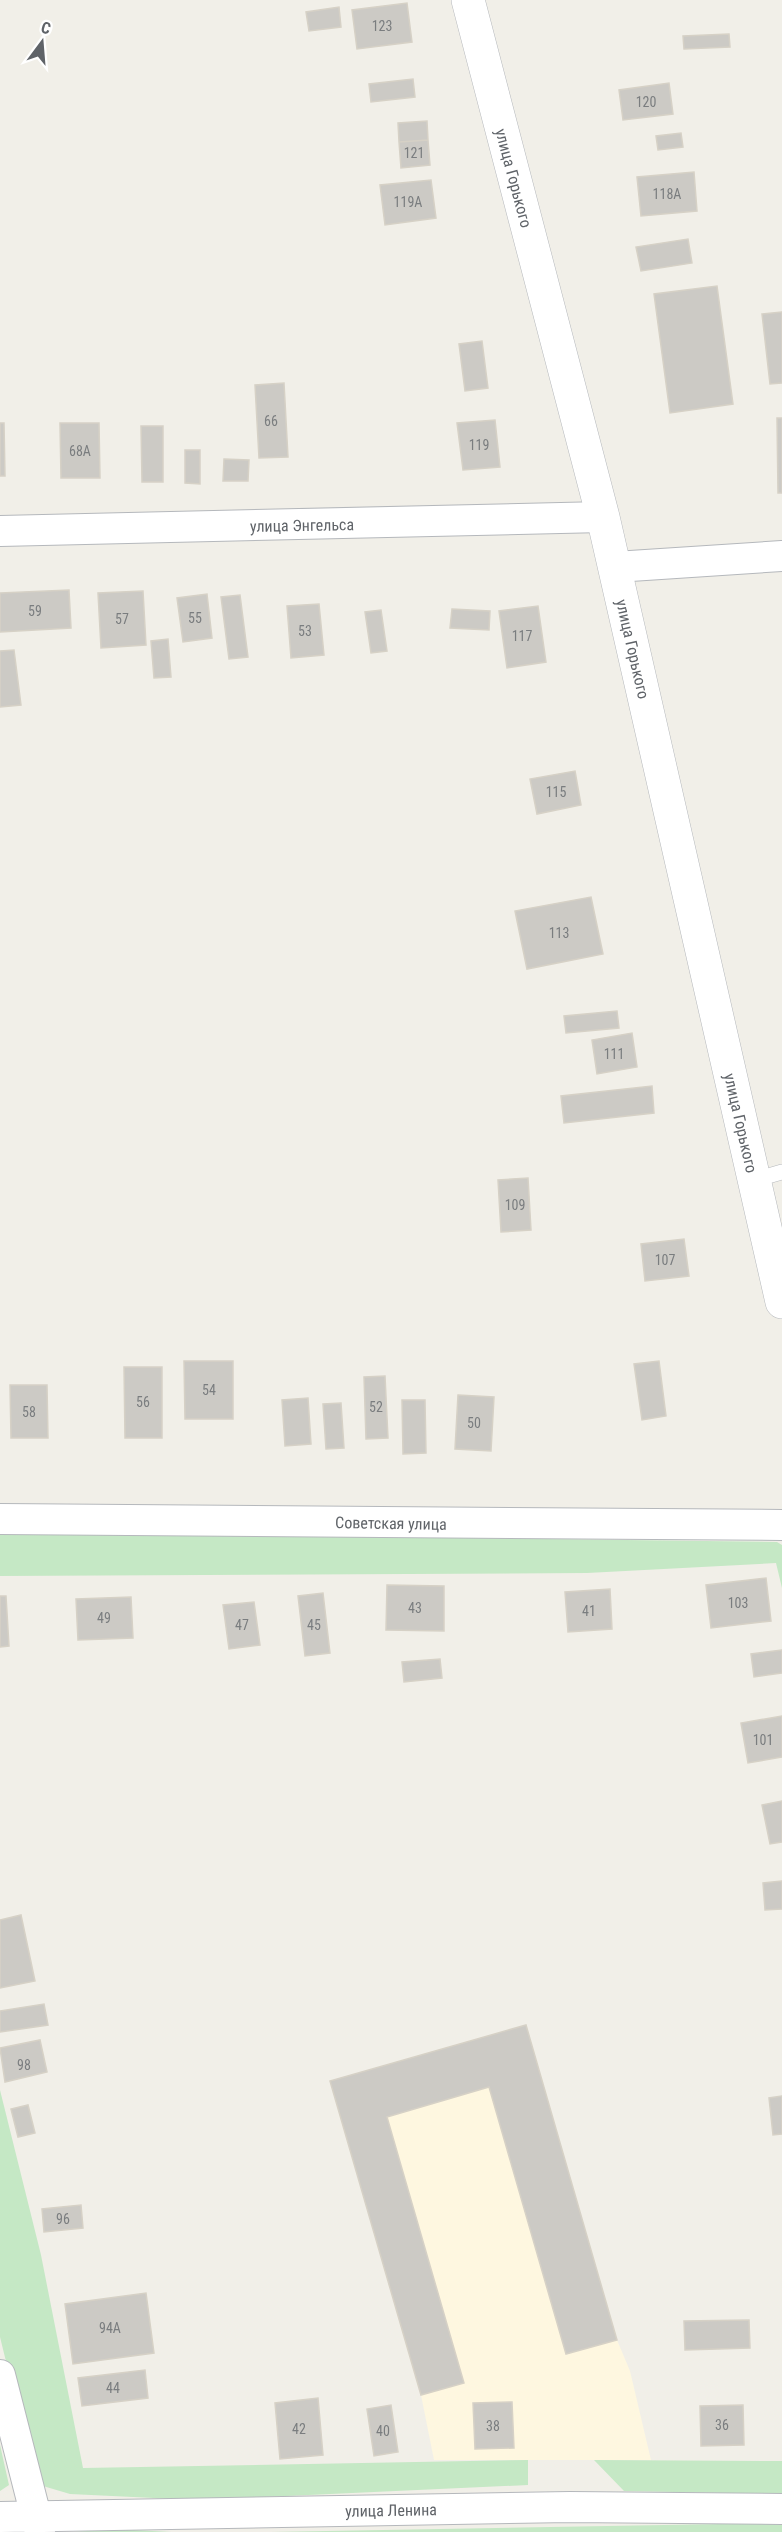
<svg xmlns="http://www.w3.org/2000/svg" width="782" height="2532" font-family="'Roboto Condensed',sans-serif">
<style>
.commercial{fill:#fef7e0}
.green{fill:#c5e8c5}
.building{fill:#cccac5;stroke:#d6d1c6;stroke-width:1.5}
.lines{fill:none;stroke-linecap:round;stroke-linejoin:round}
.service-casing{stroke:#b5b8bc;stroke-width:16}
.minor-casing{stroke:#b5b8bc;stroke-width:32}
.tertiary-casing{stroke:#b5b8bc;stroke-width:34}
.service{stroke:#fff;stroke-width:15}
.minor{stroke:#fff;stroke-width:30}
.tertiary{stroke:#fff;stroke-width:33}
.labels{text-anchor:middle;stroke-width:4.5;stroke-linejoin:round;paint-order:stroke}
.number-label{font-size:14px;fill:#7a7d7f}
.street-label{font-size:16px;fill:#5f6368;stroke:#fff}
</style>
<rect width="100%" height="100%" fill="#f1efe8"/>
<path class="commercial" d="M526,2025L617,2340L630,2371L651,2460H434L421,2395L330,2081Z"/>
<path class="green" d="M0,1532L777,1542L782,1545V1588L776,1563L587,1573L0,1576Z
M0,2090L41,2255L83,2468L528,2460V2485L196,2500L70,2494L43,2486L29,2455L0,2337Z
M0,2445L9,2485L0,2491Z
M594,2460L782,2461V2494L624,2491Z
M782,2523V2532H270Z
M114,2529L172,2532H74Z"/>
<path class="building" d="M407,3L412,42L357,49L352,10Z
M339,7L341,27L309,31L306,12Z
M729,34L730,47L684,49L683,36Z
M413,79L415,97L371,102L369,84Z
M669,83L673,114L623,120L619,90Z
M427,121L428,140L399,142L398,123Z
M681,133L683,147L658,150L656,136Z
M428,140L430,165L401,168L399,142Z
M694,172L697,211L641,216L637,177Z
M431,180L436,218L385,225L380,185Z
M688,239L692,263L641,271L636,247Z
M717,286L733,404L670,413L654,294Z
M782,312V383L770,384L762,314Z
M482,341L488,388L465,391L459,344Z
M284,383L288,457L259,458L255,385Z
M777,418H782V493H778Z
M495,420L500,467L463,470L457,423Z
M0,423H4L5,476H0Z
M60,423H99L100,478H61Z
M141,426H163V482H142Z
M185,450H200V484L185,483Z
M224,459L249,460L248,481H223Z
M69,590L71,628L0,632V593Z
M143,591L146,645L101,648L98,593Z
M207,594L212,638L183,642L177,598Z
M240,595L248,657L229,659L221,597Z
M319,604L324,655L291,658L287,606Z
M538,606L546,662L507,668L499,611Z
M452,609L490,611L489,630L450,628Z
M381,610L387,651L371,653L365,612Z
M168,639L171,677L154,678L151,641Z
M14,650L21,705L0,707V651Z
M575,771L581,805L537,814L530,779Z
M591,897L603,954L527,969L515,911Z
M617,1011L619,1028L566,1033L564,1016Z
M632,1033L637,1067L597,1074L592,1040Z
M652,1086L654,1113L564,1123L561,1096Z
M528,1178L531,1230L501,1232L498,1180Z
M684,1239L689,1276L645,1281L641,1244Z
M184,1361H233V1419H185Z
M659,1361L666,1416L642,1420L634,1364Z
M124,1367H162V1438H125Z
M385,1376L388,1438L366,1439L364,1377Z
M10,1385H47L48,1438H11Z
M458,1395L494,1397L491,1451L455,1449Z
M308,1398L311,1444L285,1446L282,1400Z
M402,1400H425L426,1453L403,1454Z
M341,1403L344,1448L326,1449L323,1404Z
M766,1578L771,1621L711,1628L706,1585Z
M387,1585L444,1586V1631L386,1630Z
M610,1589L612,1629L568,1632L565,1592Z
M323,1593L330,1653L305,1656L298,1596Z
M0,1596H6L9,1646L0,1647Z
M131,1597L133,1638L78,1640L76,1599Z
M254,1602L260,1645L229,1649L223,1605Z
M782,1650V1673L754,1677L751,1654Z
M440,1659L442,1678L404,1682L402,1662Z
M782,1716V1757L748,1763L741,1723Z
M782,1801V1842L770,1844L762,1805Z
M782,1881V1909L765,1910L763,1883Z
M21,1915L35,1981L0,1988V1920Z
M44,2004L48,2025L0,2032V2011Z
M526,2025L617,2340L566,2354L489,2087L387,2117L464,2383L421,2395L330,2081Z
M40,2040L47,2072L5,2082L0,2048Z
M782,2096V2134L773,2135L769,2098Z
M28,2105L35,2133L18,2137L11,2109Z
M81,2205L83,2228L44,2232L42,2209Z
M146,2293L154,2353L73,2364L65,2304Z
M749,2320L750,2348L685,2350L684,2321Z
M145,2370L148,2398L82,2406L78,2378Z
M318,2398L323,2455L280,2459L275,2403Z
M512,2402L514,2448L475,2449L473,2403Z
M391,2405L398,2452L374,2456L367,2409Z
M743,2405L744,2445L701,2446L700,2406Z"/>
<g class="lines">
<defs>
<path id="service" d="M754,1180L782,1172"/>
<path id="minor" d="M0,531L603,517
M615,567L782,556
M0,1519L782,1525
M0,2375L40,2532
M0,2517L570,2507L782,2509"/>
<path id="tertiary" d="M468,0L603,517L782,1302"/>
</defs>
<use href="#service" class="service-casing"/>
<use href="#minor" class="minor-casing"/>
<use href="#tertiary" class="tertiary-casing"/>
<use href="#service" class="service"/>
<use href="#minor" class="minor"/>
<use href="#tertiary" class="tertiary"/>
</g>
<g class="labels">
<g class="number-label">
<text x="382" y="31">123</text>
<text x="646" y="107">120</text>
<text x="414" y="158">121</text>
<text x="667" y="199">118А</text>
<text x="408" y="207">119А</text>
<text x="271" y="426">66</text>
<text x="479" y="450">119</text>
<text x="80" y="456">68А</text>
<text x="35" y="616">59</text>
<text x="195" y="623">55</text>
<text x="122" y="624">57</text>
<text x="305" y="636">53</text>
<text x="522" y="641">117</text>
<text x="556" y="797">115</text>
<text x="559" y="938">113</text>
<text x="614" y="1059">111</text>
<text x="515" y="1210">109</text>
<text x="665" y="1265">107</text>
<text x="209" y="1395">54</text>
<text x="143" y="1407">56</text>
<text x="376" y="1412">52</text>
<text x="29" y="1417">58</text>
<text x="474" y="1428">50</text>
<text x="738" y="1608">103</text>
<text x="415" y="1613">43</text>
<text x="589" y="1616">41</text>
<text x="104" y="1623">49</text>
<text x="242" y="1630">47</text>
<text x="314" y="1630">45</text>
<text x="763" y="1745">101</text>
<text x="24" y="2070">98</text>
<text x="63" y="2224">96</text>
<text x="110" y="2333">94А</text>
<text x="113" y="2393">44</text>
<text x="722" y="2430">36</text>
<text x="493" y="2431">38</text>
<text x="299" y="2434">42</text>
<text x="383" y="2436">40</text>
</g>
<g class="street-label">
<text transform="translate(514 178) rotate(75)" y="6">улица Горького</text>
<text transform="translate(302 525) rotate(-1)" y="6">улица Энгельса</text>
<text transform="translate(633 649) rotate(77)" y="6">улица Горького</text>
<text transform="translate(741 1123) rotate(77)" y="6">улица Горького</text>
<text transform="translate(391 1523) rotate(1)" y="6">Советская улица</text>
<text transform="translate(391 2510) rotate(-1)" y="6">улица Ленина</text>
</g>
</g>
<g transform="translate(42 42) rotate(16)" stroke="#ffffff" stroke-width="4.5" paint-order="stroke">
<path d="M0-4.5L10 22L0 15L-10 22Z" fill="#5f6368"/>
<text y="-9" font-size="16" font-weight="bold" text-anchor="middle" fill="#5f6368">С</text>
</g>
</svg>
